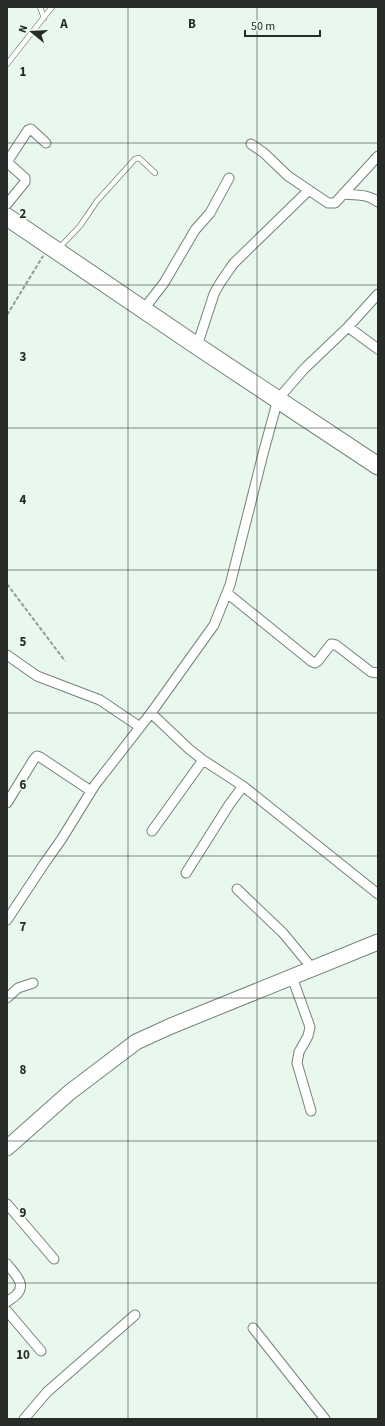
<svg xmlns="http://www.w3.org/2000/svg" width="385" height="1426" font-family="'Source Sans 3',sans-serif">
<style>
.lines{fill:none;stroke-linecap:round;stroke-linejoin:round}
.lane-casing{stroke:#758278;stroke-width:6}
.street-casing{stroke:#758278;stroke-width:11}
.primary-casing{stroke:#758278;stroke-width:17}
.highway-casing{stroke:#758278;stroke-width:19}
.path{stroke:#929d95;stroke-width:2;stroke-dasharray:4 2;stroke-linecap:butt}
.lane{stroke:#fff;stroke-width:4.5}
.street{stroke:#fff;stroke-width:9}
.primary{stroke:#fff;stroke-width:15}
.highway{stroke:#fff;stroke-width:17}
.grid{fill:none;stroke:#272c28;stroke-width:1;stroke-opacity:0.55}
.grid-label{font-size:13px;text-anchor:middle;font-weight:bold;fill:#272c28;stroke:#e9f8ed;stroke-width:3.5;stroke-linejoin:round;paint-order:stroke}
</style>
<rect width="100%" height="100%" fill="#e9f8ed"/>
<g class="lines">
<defs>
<path id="lane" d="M40,7L44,18
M7,64L52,7
M59,248L80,226L97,201L135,159L139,158L155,173"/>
<path id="street" d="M251,144L264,153L288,176L328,203H335L378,156
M343,194C356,195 368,194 378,202
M7,204L25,182V178L9,164V159L28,130L31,129L46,143
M143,310L164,283L195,230L210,213L229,178
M348,327L378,349
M197,346L214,294C219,283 227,273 234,263L309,190
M227,593L311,661L315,663L318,661L331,644L336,645L371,672L378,673
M7,655L37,676L100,700L140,727
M151,713L189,749L203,760L243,786L378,894
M7,803L34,759L37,756L40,757L91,791
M152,831L203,760
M186,873L229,805L243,786
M237,889L283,933L312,968
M7,920L44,864L61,840L95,785L151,713L214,625L230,585L263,454L278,399L304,369L348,327L378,294
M292,977L310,1027L308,1036L299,1052L297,1063L311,1111
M7,998L18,988L33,983
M7,1204L54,1259
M7,1264C13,1272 27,1284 17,1294C15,1297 10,1299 7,1302
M7,1311L41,1351
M253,1328L325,1419
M24,1419L47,1392L135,1315"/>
<path id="primary" d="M7,1148L70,1092L136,1042L171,1026L378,942"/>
<path id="highway" d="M7,217L197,346L378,466"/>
</defs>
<use href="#lane" class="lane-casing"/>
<use href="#street" class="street-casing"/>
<use href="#primary" class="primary-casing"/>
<use href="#highway" class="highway-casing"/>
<path class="path" d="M7,315L43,256
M7,584L65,661"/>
<use href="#lane" class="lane"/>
<use href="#street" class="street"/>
<use href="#primary" class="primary"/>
<use href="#highway" class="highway"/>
</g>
<path class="grid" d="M128,7V1419M257,7V1419M7,143H378M7,285H378M7,428H378M7,570H378M7,713H378M7,856H378M7,998H378M7,1141H378M7,1283H378"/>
<g class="grid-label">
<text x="64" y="28">A</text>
<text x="192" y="28">B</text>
<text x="23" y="76">1</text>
<text x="23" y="218">2</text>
<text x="23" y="361">3</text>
<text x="23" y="504">4</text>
<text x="23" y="646">5</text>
<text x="23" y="789">6</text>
<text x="23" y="931">7</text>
<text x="23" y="1074">8</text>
<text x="23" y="1217">9</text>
<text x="23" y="1359">10</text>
</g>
<rect width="385" height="1426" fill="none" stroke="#272c28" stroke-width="16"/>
<g transform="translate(32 32) rotate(288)" stroke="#e9f8ed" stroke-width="3" paint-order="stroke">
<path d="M0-3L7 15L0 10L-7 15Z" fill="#272c28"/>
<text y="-6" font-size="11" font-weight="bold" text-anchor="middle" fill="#272c28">N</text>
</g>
<path d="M245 30v6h75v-6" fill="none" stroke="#272c28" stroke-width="2"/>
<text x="251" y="30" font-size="12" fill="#272c28" stroke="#e9f8ed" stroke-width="3" paint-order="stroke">50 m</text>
</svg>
